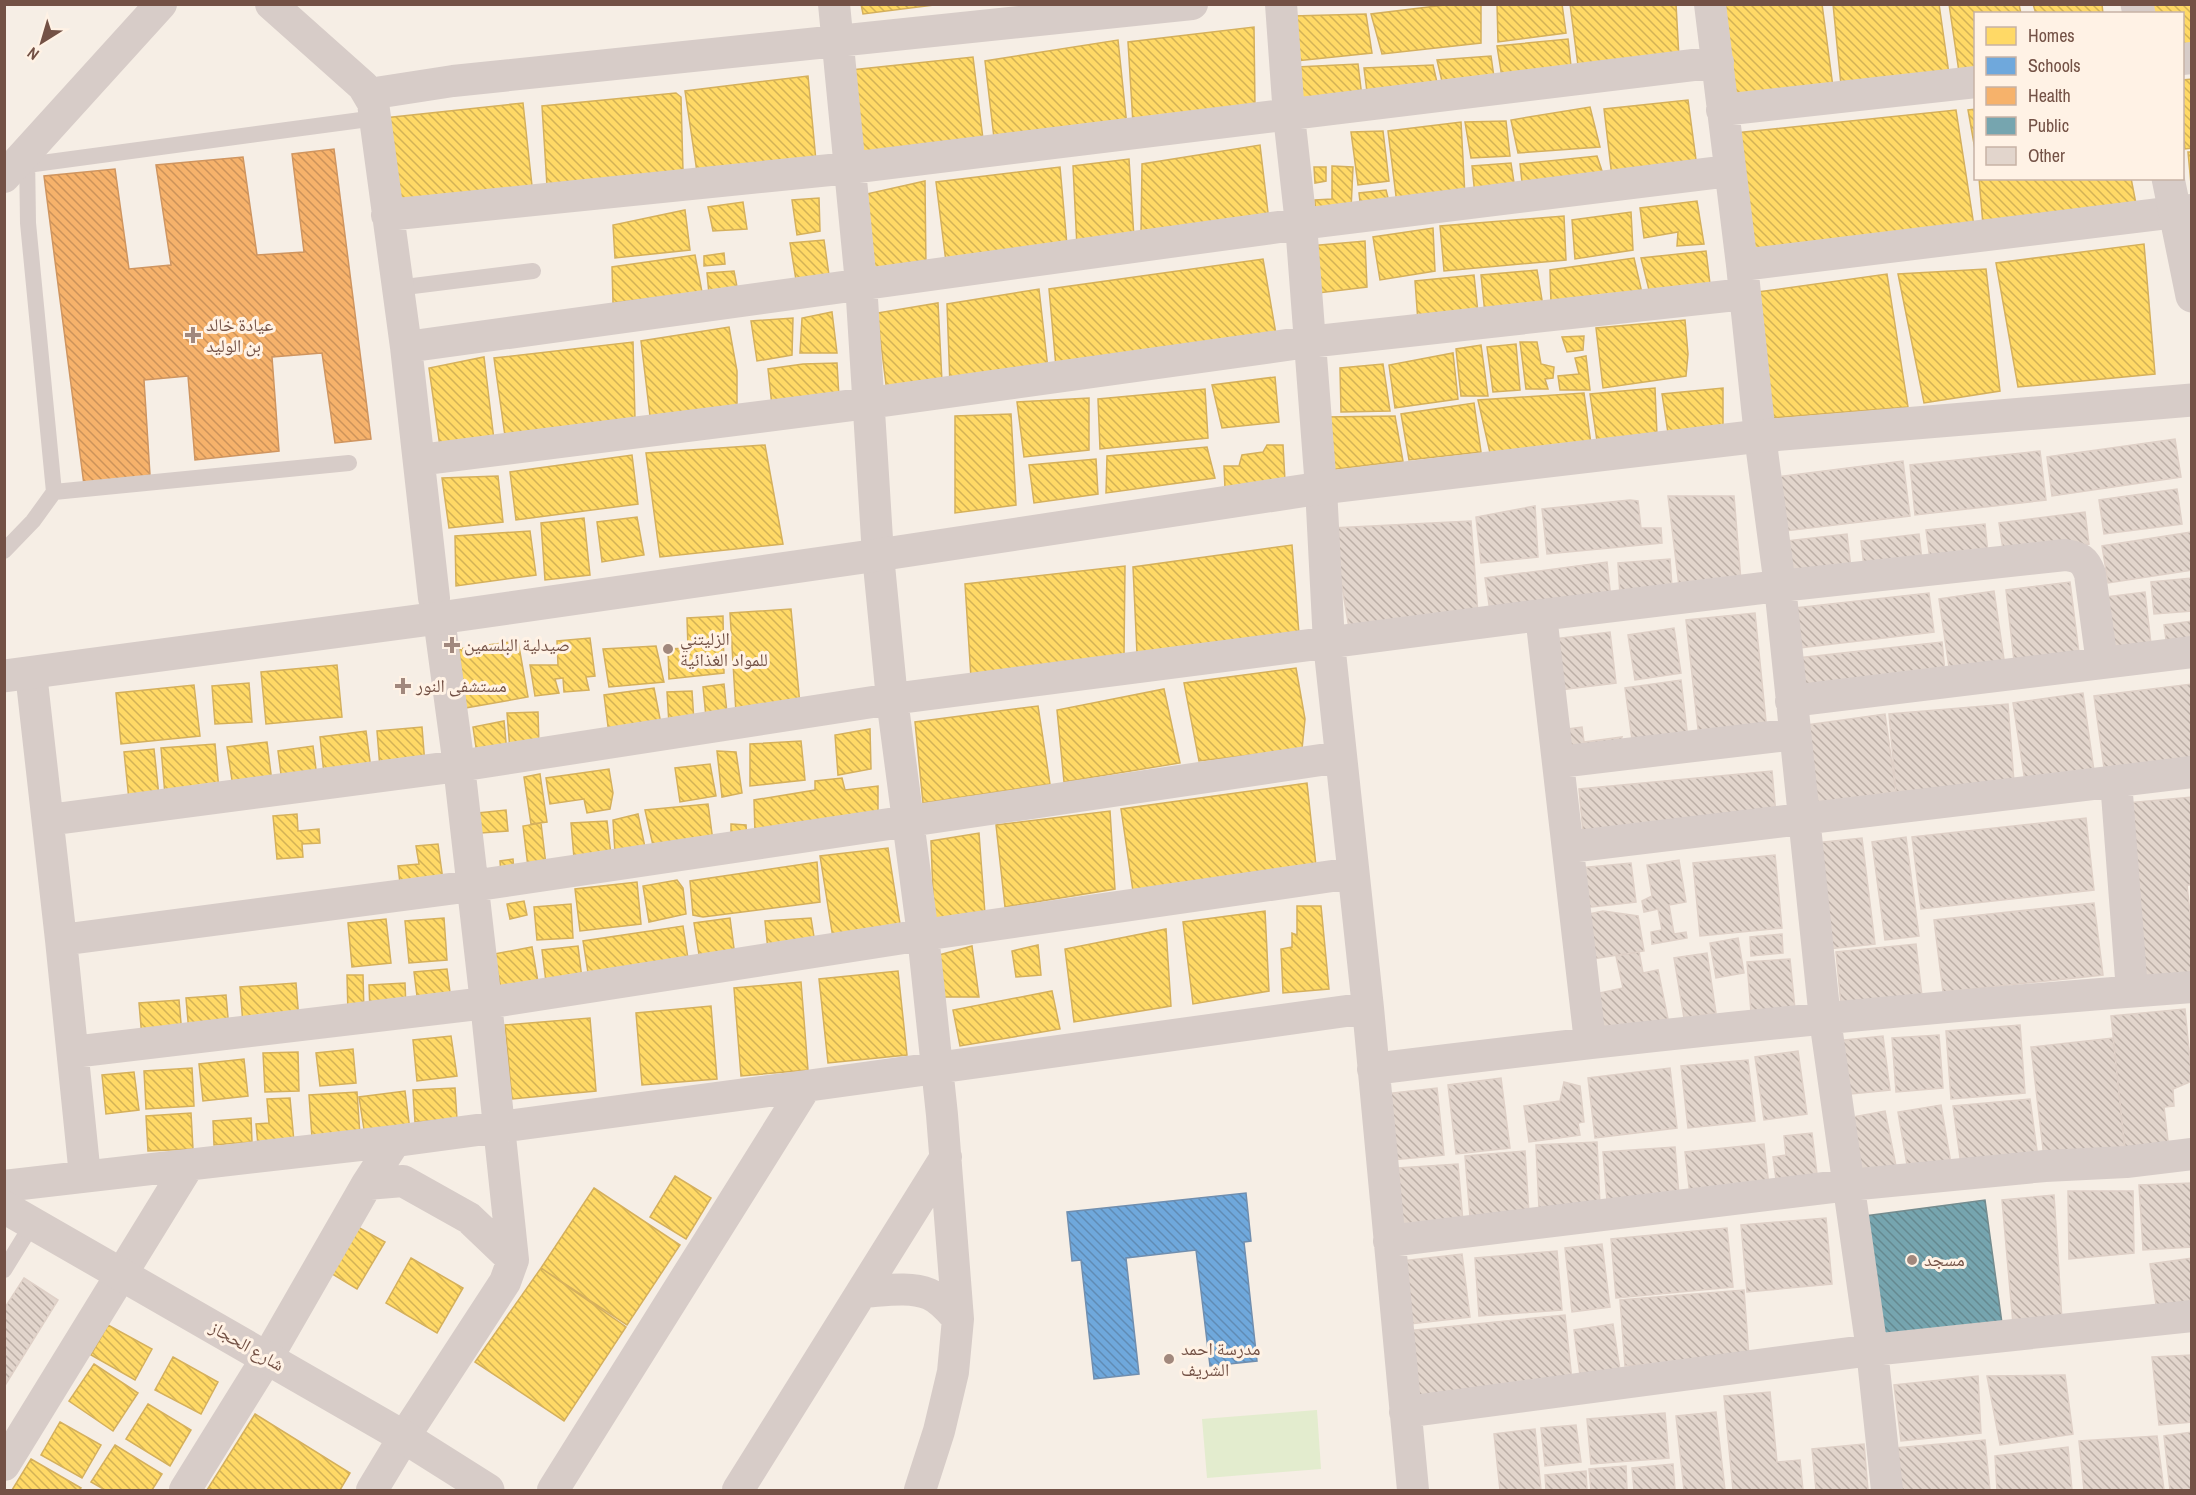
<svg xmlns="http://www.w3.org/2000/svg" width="2196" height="1495" font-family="'Archivo Narrow','Noto Naskh Arabic',sans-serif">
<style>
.garden{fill:#e3ecce}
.homes{fill:url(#homes-back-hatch);stroke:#d5b05c;stroke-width:1.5}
.schools{fill:url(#schools-back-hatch);stroke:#708eaf;stroke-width:1.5}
.health{fill:url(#health-back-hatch);stroke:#cf9560;stroke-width:1.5}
.public{fill:url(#public-back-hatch);stroke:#758c8f;stroke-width:1.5}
.building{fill:url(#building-back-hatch);stroke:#dfd0c7;stroke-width:1.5}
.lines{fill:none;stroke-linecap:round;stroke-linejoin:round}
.service{stroke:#d7ccc8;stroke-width:16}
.minor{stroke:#d7ccc8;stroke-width:32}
.tertiary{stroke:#d7ccc8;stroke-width:33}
.secondary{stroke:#d7ccc8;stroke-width:33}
.poi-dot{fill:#a1887d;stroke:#fff2e5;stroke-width:2}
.labels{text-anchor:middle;stroke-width:6;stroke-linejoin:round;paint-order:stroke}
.poi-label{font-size:18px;fill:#735145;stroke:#fff2e5;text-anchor:start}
.street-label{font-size:18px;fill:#735145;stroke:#fff2e5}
</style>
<defs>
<pattern id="homes-back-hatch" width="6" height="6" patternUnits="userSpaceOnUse" patternTransform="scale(1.5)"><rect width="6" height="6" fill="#ffd966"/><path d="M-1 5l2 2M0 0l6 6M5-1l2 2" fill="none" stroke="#d3b256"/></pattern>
<pattern id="schools-back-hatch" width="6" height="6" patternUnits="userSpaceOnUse" patternTransform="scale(1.5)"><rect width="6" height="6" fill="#6fa8dc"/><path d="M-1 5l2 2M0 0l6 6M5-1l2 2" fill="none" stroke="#608bb4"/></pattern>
<pattern id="health-back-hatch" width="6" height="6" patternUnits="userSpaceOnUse" patternTransform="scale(1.5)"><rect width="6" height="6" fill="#f6b26b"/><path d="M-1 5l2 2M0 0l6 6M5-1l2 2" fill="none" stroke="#cc935a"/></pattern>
<pattern id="public-back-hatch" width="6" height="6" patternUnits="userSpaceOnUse" patternTransform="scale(1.5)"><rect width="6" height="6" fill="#76a5af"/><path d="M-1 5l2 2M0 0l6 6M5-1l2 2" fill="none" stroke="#658990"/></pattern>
<pattern id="building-back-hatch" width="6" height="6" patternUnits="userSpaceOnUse" patternTransform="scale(1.5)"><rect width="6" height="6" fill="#e2d5cc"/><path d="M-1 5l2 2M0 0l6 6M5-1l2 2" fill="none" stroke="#bcafa7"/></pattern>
</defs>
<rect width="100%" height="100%" fill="#f6eee5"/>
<path class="garden" d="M1317,1410L1321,1469L1207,1478L1202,1419Z"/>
<path class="homes" d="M861,4H942L863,14Z
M1453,4H1481V43L1382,54L1371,14Z
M1497,4H1562L1566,33L1498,42Z
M1570,4H1676L1679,58L1579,73Z
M1722,4H1822L1833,87L1731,100Z
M1833,4H1939L1949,74L1841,85Z
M1949,4H2019L2021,14H1976V71L1959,72Z
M2033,4H2102L2103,14H2036Z
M2152,4H2192V52L2182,54V14H2153Z
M1366,14L1372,53L1296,61L1293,16Z
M1254,27L1255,109L1133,124L1128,42Z
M1568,39L1572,75L1503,84L1497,46Z
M1118,40L1127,126L994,138L985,61Z
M1491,56L1495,84L1444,90L1437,60Z
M973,57L983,139L858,153L851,70Z
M1358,64L1362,97L1299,106L1297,67Z
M1433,65L1439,91L1368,100L1364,68Z
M808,76L816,161L697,172L685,91Z
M2192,79V148L2185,149L2182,126V80Z
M676,93L681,97L683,171L547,186L542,106Z
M1688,100L1697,167L1612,177L1604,109Z
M523,103L533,195L394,209L384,118Z
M1590,107L1600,147L1518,153L1511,120Z
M1976,109V155L1968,110Z
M1956,110L1974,226L1747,255L1735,133Z
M1506,121L1510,156L1471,158L1465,122Z
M1461,122L1465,196L1397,204L1388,131Z
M1383,131L1389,181L1358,185L1351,132Z
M1260,145L1269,221L1141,235L1142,164Z
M2188,152H2192V195Z
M1597,156L1605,180L1523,191L1520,164Z
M1129,159L1134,238L1077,247L1073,166Z
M1511,163L1515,189L1475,195L1472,166Z
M1332,166L1353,167L1351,210L1316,217L1315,200L1332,199Z
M1060,167L1067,245L946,262L936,182Z
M1314,167H1326V181L1315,183Z
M1979,178H2131L2137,209L1983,225Z
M925,181L926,269L866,274L862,195Z
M1386,190L1390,206L1361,211L1359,193Z
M819,198L820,231L797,235L792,200Z
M1697,201L1704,244L1677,246L1678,232L1644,238L1640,208Z
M743,202L747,229L713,231L708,207Z
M685,210L690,250L615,258L613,225Z
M1631,212L1633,250L1575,259L1572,220Z
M1564,216L1566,260L1444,271L1440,226Z
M1433,228L1435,271L1380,280L1373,237Z
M824,240L829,275L796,280L790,243Z
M1365,241L1367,287L1310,294L1309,246Z
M2144,244L2155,374L2018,387L1996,263Z
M1706,251L1710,284L1649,290L1641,258Z
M724,253L725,264L704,266V256Z
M695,255L702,292L613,303L612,267Z
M1634,258L1642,293L1551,304L1550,270Z
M1263,259L1276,334L1056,367L1049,289Z
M1986,269L2000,391L1924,403L1898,274Z
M1537,270L1543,306L1485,314L1481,275Z
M734,271L738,292L709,294L707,273Z
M1887,274L1908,407L1772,418L1758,292Z
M1474,275L1478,313L1418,322L1415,281Z
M1039,289L1048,369L950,385L947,304Z
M938,303L942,382L887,392L877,313Z
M832,312L837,353H800L802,318Z
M793,318L792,355L757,361L751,321Z
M1685,320L1688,354L1686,376L1603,388L1596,328Z
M729,327L737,371V407L650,416L641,341Z
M1584,336L1583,350L1567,352L1562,337Z
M633,342L635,419L505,436L494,358Z
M1520,342H1537L1541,364L1554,367L1553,378L1545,379L1548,389H1526Z
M1516,344L1520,390L1493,392L1487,347Z
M1481,345L1488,396H1461L1456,349Z
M1453,353L1458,399L1395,408L1389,365Z
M1586,356L1590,390H1560L1558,376L1579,374L1575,358Z
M484,357L494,440L440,447L429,368Z
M837,363L839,397L772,406L768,369L803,364Z
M1383,364L1390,411L1341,412L1340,368Z
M1275,377L1279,422L1222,428L1212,385Z
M1655,388L1657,435L1597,441L1590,394Z
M1723,388V425L1668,433L1662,394Z
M1205,389L1208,438L1100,449L1098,399Z
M1584,393L1591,444L1490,453L1478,400Z
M1089,398V450L1024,457L1017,402Z
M1474,403L1481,452L1409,460L1401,414Z
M1011,414L1016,505L955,513V416Z
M1395,416L1403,461L1328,470L1324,417Z
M765,445L783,544L660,557L646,453Z
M1267,445H1283L1285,481L1225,488L1224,466H1239L1242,455L1263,452Z
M1207,447L1215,478L1106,493L1107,456Z
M632,455L638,504L516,520L510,472Z
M1096,459L1098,494L1034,503L1029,465Z
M498,476L503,522L449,528L442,478Z
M637,517L644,555L602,562L597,522Z
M584,518L590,575L545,580L541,523Z
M530,531L536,575L456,586L455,536Z
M1292,545L1299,634L1137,654L1133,567Z
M1125,566L1124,657L971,678L965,584Z
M791,609L800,705L736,713L730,613Z
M723,616L724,673L669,679L668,649L688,648L687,618Z
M590,638L595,676L586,677L589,690L564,692L563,678L555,679L559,693L535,696L530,665H558L557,641Z
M518,641L528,697L465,708L459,649Z
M656,646L664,682L609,687L603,649Z
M337,665L342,717L266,724L261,672Z
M1296,668L1305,719L1302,749L1199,761L1184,683Z
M249,683L252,722L215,724L212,686Z
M724,684L727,713L706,717L703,687Z
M194,685L200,736L121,744L116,693Z
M654,688L661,724L609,734L604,695Z
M1164,689L1180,763L1064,782L1057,710Z
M692,691L694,722L669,724L667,692Z
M1038,706L1050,784L923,803L915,722Z
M538,712L539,746L510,750L507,713Z
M504,721L507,753L477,754L473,727Z
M422,727L425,765L380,768L377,731Z
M870,729L871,769L838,775L835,735Z
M366,731L371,769L324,774L320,737Z
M801,741L805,780L750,786V744Z
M267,742L272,782L233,787L227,747Z
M215,744L219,791L165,795L161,748Z
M313,746L317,777L282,782L278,751Z
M154,749L159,796L129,800L124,752Z
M717,751L736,752L742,793L722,797Z
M710,764L716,796L680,802L675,768Z
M609,769L613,793L610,809L587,813L584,799L550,804L546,778Z
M540,774L547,822L531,824L524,777Z
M842,778L845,790L878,786V816L755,834L754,800L815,790V781Z
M1307,783L1316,866L1133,891L1121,809Z
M708,804L713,841L654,850L645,810Z
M506,810L508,831L481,833L478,813Z
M1110,811L1115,889L1005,907L996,825Z
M297,814L298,831L319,829L320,843L302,844L303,857L277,859L273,816Z
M638,814L646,852L615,853L613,820Z
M607,821L611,855L574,858L571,823Z
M541,823L546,865L528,867L523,826Z
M731,824L746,825L747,839L731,842Z
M979,833L985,914L934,922L931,841Z
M438,844L444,887L401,892L398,866L419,864L416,846Z
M888,848L901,930L833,938L820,856Z
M513,859L514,872L501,874L500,861Z
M817,862L820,902L703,917L693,915L690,881Z
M677,880L683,888L686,914L649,922L643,886Z
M637,882L641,924L580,931L575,889Z
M524,901L527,915L510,919L507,904Z
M571,904L573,938L537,940L534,907Z
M1297,906H1321L1329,989L1283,993L1281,949L1292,947V933L1297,935Z
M1265,911L1269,991L1193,1004L1183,922Z
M444,918L447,960L409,963L405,921Z
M730,918L735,956L700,961L694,923Z
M811,918L814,937L768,950L765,921Z
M386,919L391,963L352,967L348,923Z
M683,926L689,965L589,979L583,941Z
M1166,929L1171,1006L1074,1022L1065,949Z
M1038,945L1041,975L1016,977L1012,951Z
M578,946L582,979L546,982L542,950Z
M972,946L979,997H944L935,956Z
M532,947L538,982L501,988L494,954Z
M447,969L451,1000L418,1004L414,972Z
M898,971L907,1055L828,1063L819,979Z
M347,975H363L364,1013L348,1014Z
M801,982L808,1070L741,1076L734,988Z
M296,983L299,1020L243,1024L240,987Z
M405,983L406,1008L370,1010L369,985Z
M1052,991L1060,1029L960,1046L953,1010Z
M226,995L229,1029L189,1033L186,998Z
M179,1000L182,1035L142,1038L139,1003Z
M711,1006L717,1079L642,1085L636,1013Z
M590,1018L596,1091L512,1099L505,1025Z
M451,1036L457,1076L417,1081L413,1040Z
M353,1049L356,1083L320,1086L316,1053Z
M298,1052L299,1091L265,1092L263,1053Z
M244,1059L248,1096L203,1101L199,1064Z
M192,1068L194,1106L146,1109L144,1071Z
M134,1072L139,1110L106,1114L102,1075Z
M455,1088L457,1119L415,1122L413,1090Z
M405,1091L410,1130L365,1136L359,1097Z
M357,1092L360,1135L312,1138L309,1095Z
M290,1098L294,1142L258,1145L256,1124L269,1123L267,1099Z
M191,1113L193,1149L148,1151L146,1116Z
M251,1118L252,1142L214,1145L213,1121Z
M675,1176L711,1198L686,1239L650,1217Z
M594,1188L680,1245L627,1325L541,1268Z
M356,1226L385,1242L357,1289L329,1272Z
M411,1258L463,1288L437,1333L386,1303Z
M541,1268L626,1327L564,1421L475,1362Z
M108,1325L152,1349L135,1380L91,1355Z
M173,1357L218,1382L201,1414L155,1390Z
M94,1364L138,1393L113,1431L69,1401Z
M148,1404L191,1430L170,1466L126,1439Z
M255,1414L350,1473L340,1490H207Z
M60,1422L101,1445L82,1478L41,1455Z
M115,1445L162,1474L152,1490H105L91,1482Z
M31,1459L81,1488L79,1490H12Z"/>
<path class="schools" d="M1246,1193L1251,1241L1244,1242L1257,1361L1210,1366L1196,1250L1126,1258L1139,1374L1094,1379L1081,1260L1072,1261L1067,1212Z"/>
<path class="health" d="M334,149L371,439L335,443L322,353L272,357L279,451L195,460L188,376L144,380L150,475L84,485L44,176L115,169L129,269L171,265L156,165L243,157L257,255L304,252L292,154Z"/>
<path class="public" d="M1985,1200L2005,1345L1884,1360L1865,1216Z"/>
<path class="building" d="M2175,439L2181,477L2052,496L2047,457Z
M2040,451L2046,500L1915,515L1910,465Z
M1903,461L1910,516L1776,532L1769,478Z
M2177,489L2182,524L2104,534L2099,500Z
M1668,496H1734L1741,581L1679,586Z
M1630,500L1638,501L1641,528H1661L1662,543L1547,554L1542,509Z
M1535,506L1538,557L1481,563L1476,517Z
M2085,512L2089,544L2004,556L1999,523Z
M1471,521L1478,614L1349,628L1332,528Z
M1985,524L1988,553L1930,559L1926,530Z
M2192,532V570L2108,583L2102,546Z
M1847,534L1851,568L1791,574L1787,541Z
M1919,534L1922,560L1864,567L1861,541Z
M1670,559L1672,587L1620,595L1618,563Z
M1607,562L1611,599L1490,611L1485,578Z
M2192,578V611L2154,614L2151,582Z
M2070,582L2079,653L2014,661L2006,590Z
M1994,591L2005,666L1950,674L1939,599Z
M2145,592L2151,644L2112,649L2106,597Z
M1929,593L1934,632L1800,648L1795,608Z
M1755,613L1767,731L1699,738L1686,620Z
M2192,621V644L2167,647L2164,625Z
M1674,628L1681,673L1635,680L1628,635Z
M1610,632L1616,683L1560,690L1554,639Z
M1942,642L1945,672L1800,687L1797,658Z
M1681,680L1688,739L1633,747L1625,688Z
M2192,684V764L2105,775L2094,696Z
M2083,693L2094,771L2025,782L2013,703Z
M2008,704L2014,782L1896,792L1889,714Z
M1885,714L1896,792L1818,802L1807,725Z
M1582,727L1584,742L1622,737L1619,745L1571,751L1568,729Z
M1772,771L1776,814L1583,832L1579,789Z
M2192,797V885H2187L2192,932V974L2144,978L2127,803Z
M2086,818L2094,890L1921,909L1912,837Z
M1906,837L1919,936L1885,940L1872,842Z
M1862,838L1875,944L1828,949L1815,843Z
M1775,855L1782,928L1700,936L1693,863Z
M1679,860L1686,902L1669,905L1674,934L1686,932L1687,938L1652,944L1651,932L1662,930L1658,909L1644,912L1642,901L1652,896L1647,865Z
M1631,863L1636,902L1583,908L1579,868Z
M2094,903L2103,975L1943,992L1934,920Z
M1603,911L1638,916L1644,951L1593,959L1584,915Z
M1782,934L1783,953L1751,956L1750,937Z
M1738,938L1744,973L1716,978L1710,943Z
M1916,944L1922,996L1841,1005L1836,952Z
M1639,952L1643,973L1658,970L1668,1019L1598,1032L1590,995L1623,988L1616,956Z
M1707,953L1716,1013L1684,1018L1674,958Z
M1790,959L1795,1009L1751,1012L1747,962Z
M2185,1009L2192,1081L2173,1089L2174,1106L2164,1107L2170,1158L2126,1162L2111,1016Z
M2020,1025L2025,1093L1951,1099L1946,1031Z
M1939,1035L1943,1088L1896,1092L1892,1038Z
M1883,1036L1890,1090L1841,1095L1835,1041Z
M2113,1038L2126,1157L2045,1166L2031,1047Z
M1798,1051L1807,1114L1764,1120L1755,1057Z
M1748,1060L1755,1121L1688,1128L1681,1066Z
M1670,1068L1677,1128L1595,1138L1588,1078Z
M1501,1078L1510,1148L1456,1154L1448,1085Z
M1564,1082L1580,1086L1584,1122L1578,1123L1580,1135L1529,1142L1524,1106L1560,1101Z
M1437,1088L1444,1155L1392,1160L1385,1094Z
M2030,1099L2038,1158L1961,1165L1953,1106Z
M1941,1105L1951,1164L1908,1171L1898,1112Z
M1885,1111L1897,1171L1859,1178L1847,1118Z
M1812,1133L1818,1182L1777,1187L1773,1157L1786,1155L1784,1136Z
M1597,1142L1600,1205L1539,1208L1536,1145Z
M1764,1144L1769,1186L1690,1195L1685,1152Z
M1675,1147L1679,1195L1607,1201L1603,1152Z
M1525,1151L1529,1213L1470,1217L1465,1156Z
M1458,1164L1463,1222L1403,1226L1398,1168Z
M2192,1183V1247L2143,1250L2139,1185Z
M2068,1191H2133L2134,1253L2069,1259Z
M2054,1195L2062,1320L2013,1324L2002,1200Z
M1826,1218L1832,1284L1747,1292L1741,1225Z
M1727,1228L1733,1287L1616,1298L1611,1239Z
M1602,1244L1610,1307L1572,1312L1565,1248Z
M1557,1251L1562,1310L1479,1316L1475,1258Z
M1462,1254L1470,1317L1410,1324L1402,1261Z
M2192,1258V1308L2157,1311L2150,1264Z
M24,1278L58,1300L4,1387V1309Z
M1744,1290L1749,1357L1625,1366L1620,1300Z
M1565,1315L1572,1380L1413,1396L1406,1331Z
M1613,1324L1620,1370L1580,1375L1574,1330Z
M2192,1355V1422L2159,1425L2152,1357Z
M2065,1375L2073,1434L2000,1445L1987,1376Z
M1978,1376L1981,1433L1901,1441L1894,1385Z
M1770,1392L1777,1462L1800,1460L1803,1490H1733L1724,1396Z
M1716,1412L1725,1490H1684L1676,1416Z
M1665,1413L1669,1458L1591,1464L1587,1419Z
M1576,1425L1581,1462L1545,1466L1541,1428Z
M1535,1429L1541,1490H1500L1494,1434Z
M2192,1432V1490H2170L2164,1436Z
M2157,1436L2164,1490H2084L2079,1441Z
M1985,1440L1990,1490H1899L1895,1448Z
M1864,1444L1868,1490H1816L1812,1449Z
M2068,1447L2072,1490H1997L1995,1456Z
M1673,1464L1675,1490H1634L1632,1468Z
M1626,1466L1627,1490H1591L1589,1469Z
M1586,1471L1587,1490H1546L1545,1475Z"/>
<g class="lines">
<path class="service" d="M27,165L376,118
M397,288L533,271
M54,492L349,463
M4,551L33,521L54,492L28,223L27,154
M4,1270L33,1223"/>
<path class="minor" d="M271,4L363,86L373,103L406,347L434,598
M834,4L861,283L878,555L892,699L923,935L942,1115L958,1319L953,1372L939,1431L920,1490
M1281,4L1289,116L1301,224L1321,488L1329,643L1368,1008L1413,1490
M1710,4L1742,265L1760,436L1780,586L1825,1019L1872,1350L1887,1490
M2182,59L2192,58
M369,94L453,81L1192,4
M1722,110L1976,82
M4,177L161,4
M387,215L850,168L1718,62
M1742,265L2192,210
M406,347L1301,224L1729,171
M419,460L869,403L1308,342L1745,294
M1541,615L1590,1042
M31,673L61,940L85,1176
M1791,701L2192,652
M1559,762L1795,734
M2116,781L2132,991
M48,820L459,766L892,699L1541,615L1780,586L2065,555C2080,557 2085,560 2090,574L2102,663
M1569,847L2192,772
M61,940L472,886L1341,757
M73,1052L486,1003L923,935L1353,873
M1373,1069C1645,1035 1918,1007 2192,987
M367,1184L403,1181L469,1218L513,1260
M4,1186L395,1141L806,1086L1368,1008
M1389,1241L1849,1185L2045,1166L2126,1162L2192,1154
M862,1292C883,1291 909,1286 929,1294C941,1299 950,1310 958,1319
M1405,1412L1872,1350L2192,1316
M4,1465L188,1166
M185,1490L267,1358L367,1184L395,1141
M372,1490L404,1437L505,1282L513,1260L486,1003L459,766L439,618
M553,1490L806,1086
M738,1490L946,1157"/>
<path class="tertiary" d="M4,676L439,618L878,555L1321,488L1760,436L2192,400"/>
<path class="secondary" d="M2137,4L2139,14
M2168,178L2192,296
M4,1207L404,1437L488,1490"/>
</g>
<g class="poi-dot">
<path d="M190 326h6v6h6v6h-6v6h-6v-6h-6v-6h6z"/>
<path d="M449 636h6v6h6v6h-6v6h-6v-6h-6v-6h6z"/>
<circle cx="668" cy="649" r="6"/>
<path d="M400 677h6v6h6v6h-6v6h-6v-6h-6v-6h6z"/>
<circle cx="1912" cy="1260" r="6"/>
<circle cx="1169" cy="1359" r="6"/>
</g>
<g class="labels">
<g class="poi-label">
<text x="206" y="331">عيادة خالد<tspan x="206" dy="21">بن الوليد</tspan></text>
<text x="680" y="645">الزليتني<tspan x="680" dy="21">للمواد الغذائية</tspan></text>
<text x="464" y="651">صيدلية البلسمين</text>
<text x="416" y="692">مستشفى النور</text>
<text x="1924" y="1266">مسجد</text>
<text x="1181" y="1355">مدرسة احمد<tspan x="1181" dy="21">الشريف</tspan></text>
</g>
<g class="street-label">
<text transform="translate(247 1346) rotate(30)" y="6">شارع الحجاز</text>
</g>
</g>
<rect width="2196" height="1495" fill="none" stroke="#735145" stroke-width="12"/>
<rect x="1974" y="12" width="210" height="168" fill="#fff2e5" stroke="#c7b2a5" stroke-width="1.5"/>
<rect x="1986" y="27" width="30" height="18" fill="#ffd966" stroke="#c7b2a5" stroke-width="1.5"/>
<text x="2028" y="42" font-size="18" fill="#735145">Homes</text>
<rect x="1986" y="57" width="30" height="18" fill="#6fa8dc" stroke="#c7b2a5" stroke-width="1.5"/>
<text x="2028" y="72" font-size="18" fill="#735145">Schools</text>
<rect x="1986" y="87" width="30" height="18" fill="#f6b26b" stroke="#c7b2a5" stroke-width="1.5"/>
<text x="2028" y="102" font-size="18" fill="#735145">Health</text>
<rect x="1986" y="117" width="30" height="18" fill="#76a5af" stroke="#c7b2a5" stroke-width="1.5"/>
<text x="2028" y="132" font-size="18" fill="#735145">Public</text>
<rect x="1986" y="147" width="30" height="18" fill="#e2d5cc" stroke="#c7b2a5" stroke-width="1.5"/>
<text x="2028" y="162" font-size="18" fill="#735145">Other</text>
<g transform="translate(42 42) rotate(217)" stroke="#fff2e5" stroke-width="4.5" paint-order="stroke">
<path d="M0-4.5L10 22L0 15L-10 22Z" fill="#735145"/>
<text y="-9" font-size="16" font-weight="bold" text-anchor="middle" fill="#735145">N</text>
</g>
</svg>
